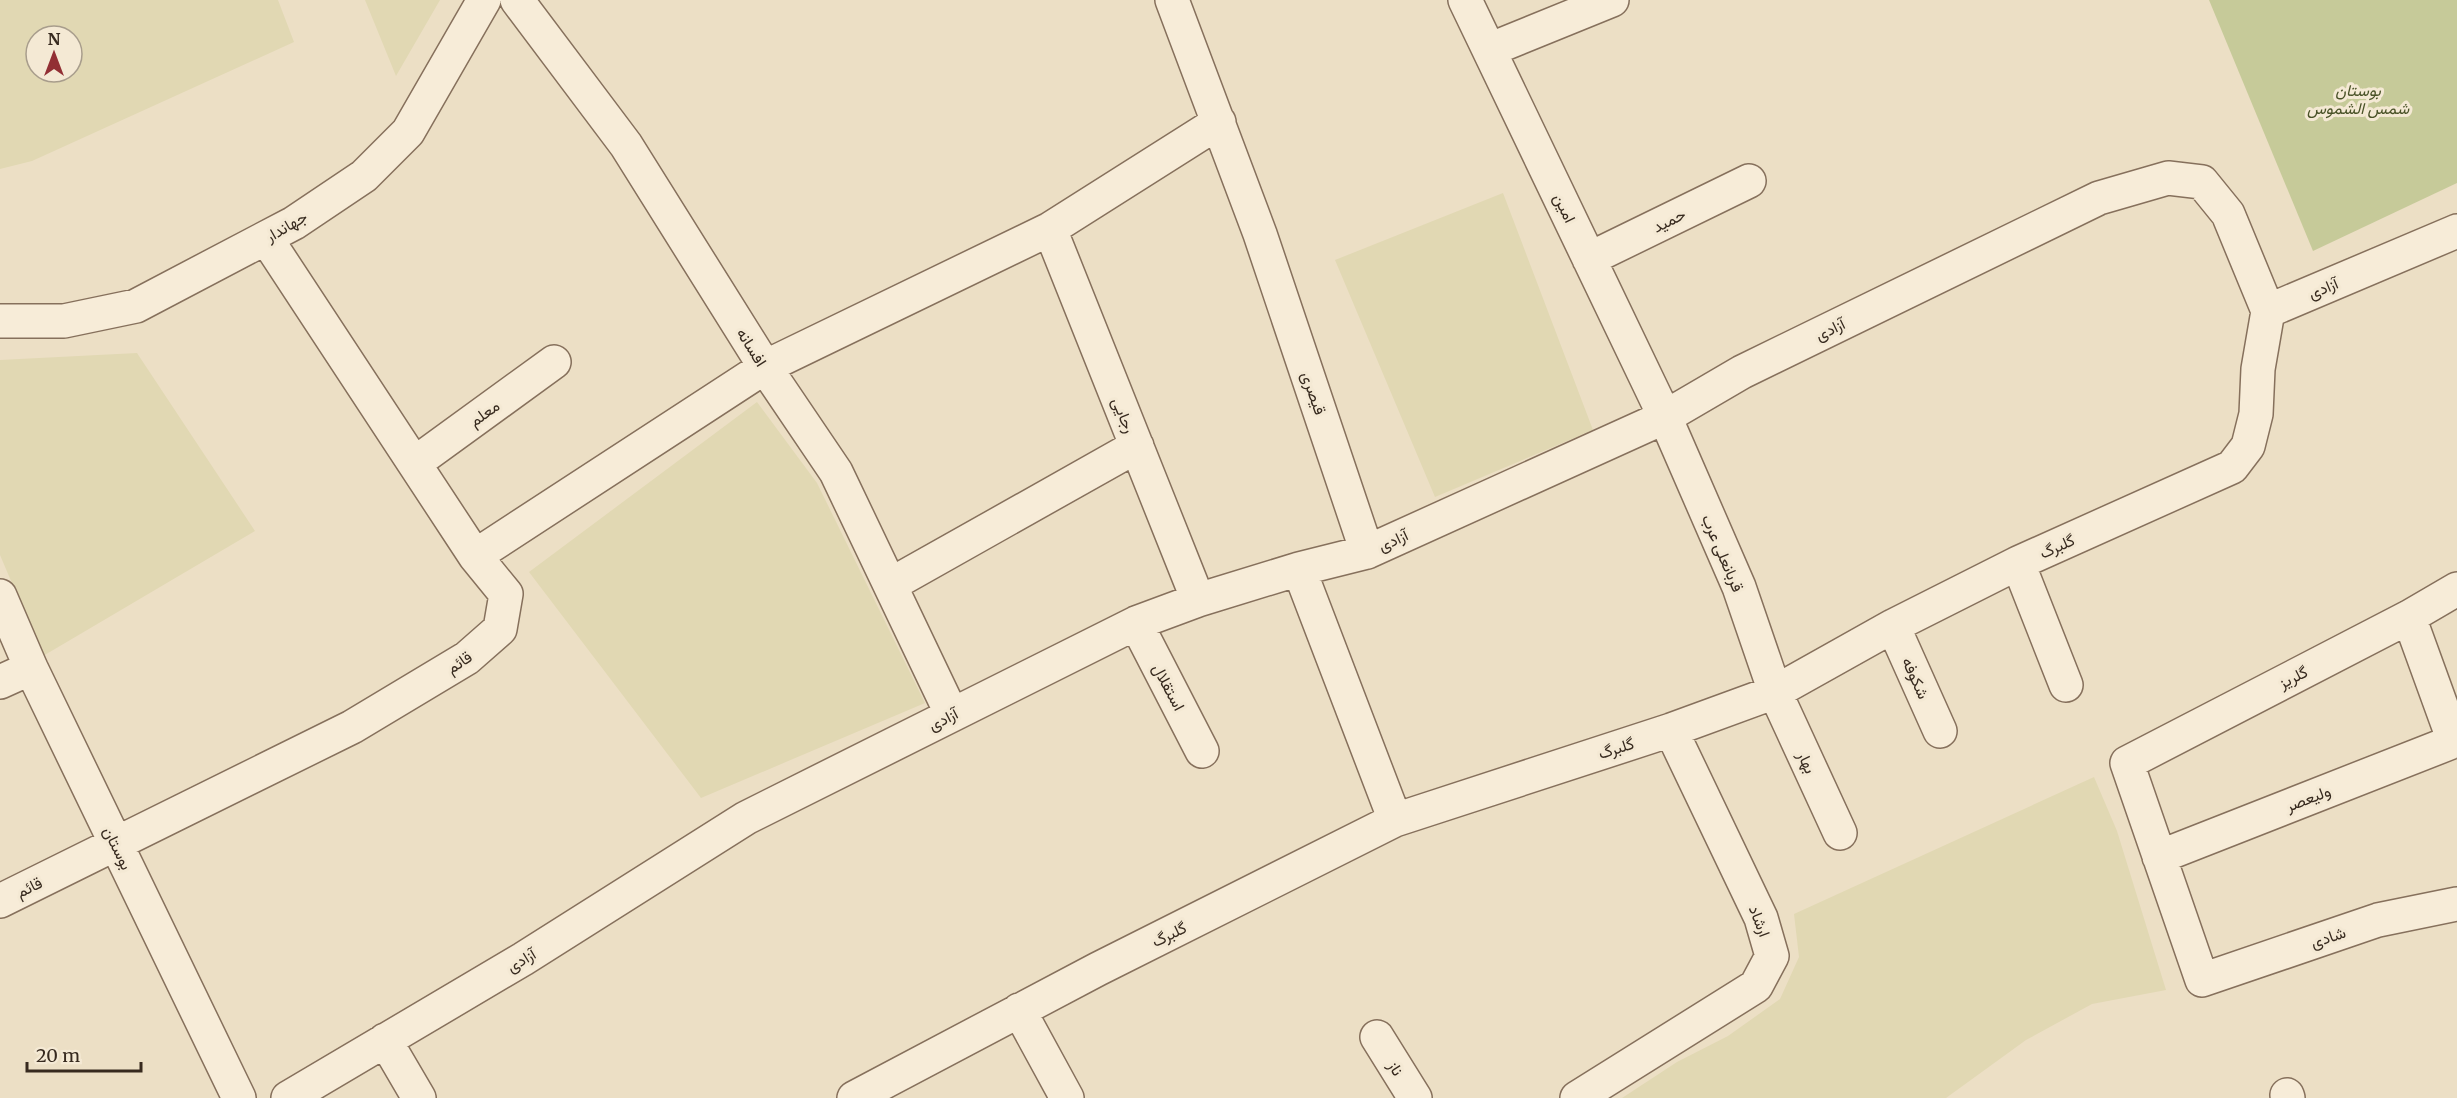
<svg xmlns="http://www.w3.org/2000/svg" width="2457" height="1098" font-family="Merriweather,Vazirmatn,serif">
<style>
.farmland{fill:#e1d8b3;fill-rule:evenodd}
.green{fill:#c6ca99}
.lines{fill:none;stroke-linecap:round;stroke-linejoin:round}
.minor-casing{stroke:#86705c;stroke-width:36}
.minor{stroke:#f7ecd8;stroke-width:33}
.labels{text-anchor:middle;stroke-width:6;stroke-linejoin:round;paint-order:stroke}
.park-label{font-size:16px;font-style:italic;fill:#495227;stroke:#f4e9d4}
.street-label{font-size:16px;fill:#372a1f;stroke:#f4e9d4}
</style>
<rect width="100%" height="100%" fill="#ecdfc5"/>
<path class="farmland" d="M0,0H278L294,42L32,161L0,169ZM36,36H72V72H36Z
M365,0H440L396,76Z
M1503,193L1593,430L1435,497L1335,260Z
M137,353L255,531L43,656L0,555V360Z
M757,402L817,483L925,703L701,798L529,572Z
M2094,777L2117,831L2166,990L2092,1004L2026,1040L1946,1098H1622L1677,1062L1728,1036L1780,999L1799,957L1794,914Z"/>
<path class="green" d="M2209,0H2457V183L2313,251Z"/>
<g class="lines">
<defs>
<path id="minor" d="M517,0L626,145L765,367L836,472L952,715
M1172,0L1260,234L1367,552
M1465,0L1665,417L1739,587L1775,692L1840,833
M1489,50L1612,0
M1050,229L1198,600
M1589,259L1749,181
M0,321H64L136,306L294,223L364,176L408,132L484,0
M415,463L554,362
M475,556L765,367L1050,229L1219,122
M2018,563L2066,685
M1299,569L1395,820
M890,585L1137,446
M2457,589L2409,617L2127,763L2202,980L2378,920L2457,904
M0,596L31,668L239,1098
M2409,617L2454,741
M1136,623L1202,751
M1893,626L1940,731
M0,682L31,668
M2159,857L2457,740
M0,901L352,727L467,658L500,629L506,594L475,556L266,238
M1019,1010L1067,1098
M1377,1037L1415,1098
M385,1040L419,1098
M2287,1095L2288,1098
M288,1098L523,959L746,818L1136,623L1198,600L1299,569L1367,552L1665,417L1742,372L2099,198L2168,178L2202,182L2228,214L2268,311L2457,231
M854,1098L1098,969L1395,820L1671,730L1775,692L1893,626L2018,563L2232,467L2248,446L2256,414L2258,369L2268,311
M1577,1098L1756,986L1772,956L1761,918L1671,730"/>
</defs>
<use href="#minor" class="minor-casing"/>
<use href="#minor" class="minor"/>
</g>
<g class="labels">
<g class="park-label">
<text x="2358" y="96">بوستان<tspan x="2358" dy="18">شمس الشموس</tspan></text>
</g>
<g class="street-label">
<text transform="translate(1565 208) rotate(64)" y="6">امین</text>
<text transform="translate(1669 220) rotate(-26)" y="6">حمید</text>
<text transform="translate(286 226) rotate(-30)" y="6">جهاندار</text>
<text transform="translate(2323 288) rotate(-23)" y="6">آزادی</text>
<text transform="translate(1830 329) rotate(-26)" y="6">آزادی</text>
<text transform="translate(752 347) rotate(58)" y="6">افسانه</text>
<text transform="translate(1314 393) rotate(71)" y="6">قیصری</text>
<text transform="translate(484 413) rotate(-36)" y="6">معلم</text>
<text transform="translate(1124 415) rotate(68)" y="6">رجایی</text>
<text transform="translate(1393 540) rotate(-25)" y="6">آزادی</text>
<text transform="translate(2057 546) rotate(-24)" y="6">گلبرگ</text>
<text transform="translate(1723 553) rotate(67)" y="6">قربانعلی عرب</text>
<text transform="translate(459 662) rotate(-34)" y="6">قائم</text>
<text transform="translate(2293 677) rotate(-27)" y="6">گلریز</text>
<text transform="translate(1916 678) rotate(66)" y="6">شکوفه</text>
<text transform="translate(1169 687) rotate(62)" y="6">استقلال</text>
<text transform="translate(943 719) rotate(-27)" y="6">آزادی</text>
<text transform="translate(1616 748) rotate(-18)" y="6">گلبرگ</text>
<text transform="translate(1807 762) rotate(65)" y="6">بهار</text>
<text transform="translate(2308 798) rotate(-21)" y="6">ولیعصر</text>
<text transform="translate(118 848) rotate(64)" y="6">بوستان</text>
<text transform="translate(29 887) rotate(-26)" y="6">قائم</text>
<text transform="translate(1760 921) rotate(69)" y="6">ارشاد</text>
<text transform="translate(1169 934) rotate(-26)" y="6">گلبرگ</text>
<text transform="translate(2328 937) rotate(-19)" y="6">شادی</text>
<text transform="translate(521 960) rotate(-31)" y="6">آزادی</text>
<text transform="translate(1396 1068) rotate(58)" y="6">ناز</text>
</g>
</g>
<g transform="translate(54 54)"><circle r="28" fill="#f4e9d4" stroke="#a89d8c" stroke-width="1.5"/>
<path d="M0-4.5L10 22L0 15L-10 22Z" fill="#922f34"/>
<text y="-9" font-size="16" font-weight="bold" text-anchor="middle" fill="#372a1f">N</text>
</g>
<path d="M27 1062v9h114v-9" fill="none" stroke="#372a1f" stroke-width="3"/>
<text x="36" y="1062" font-size="18" fill="#372a1f" stroke="#f4e9d4" stroke-width="4.5" paint-order="stroke">20 m</text>
</svg>
